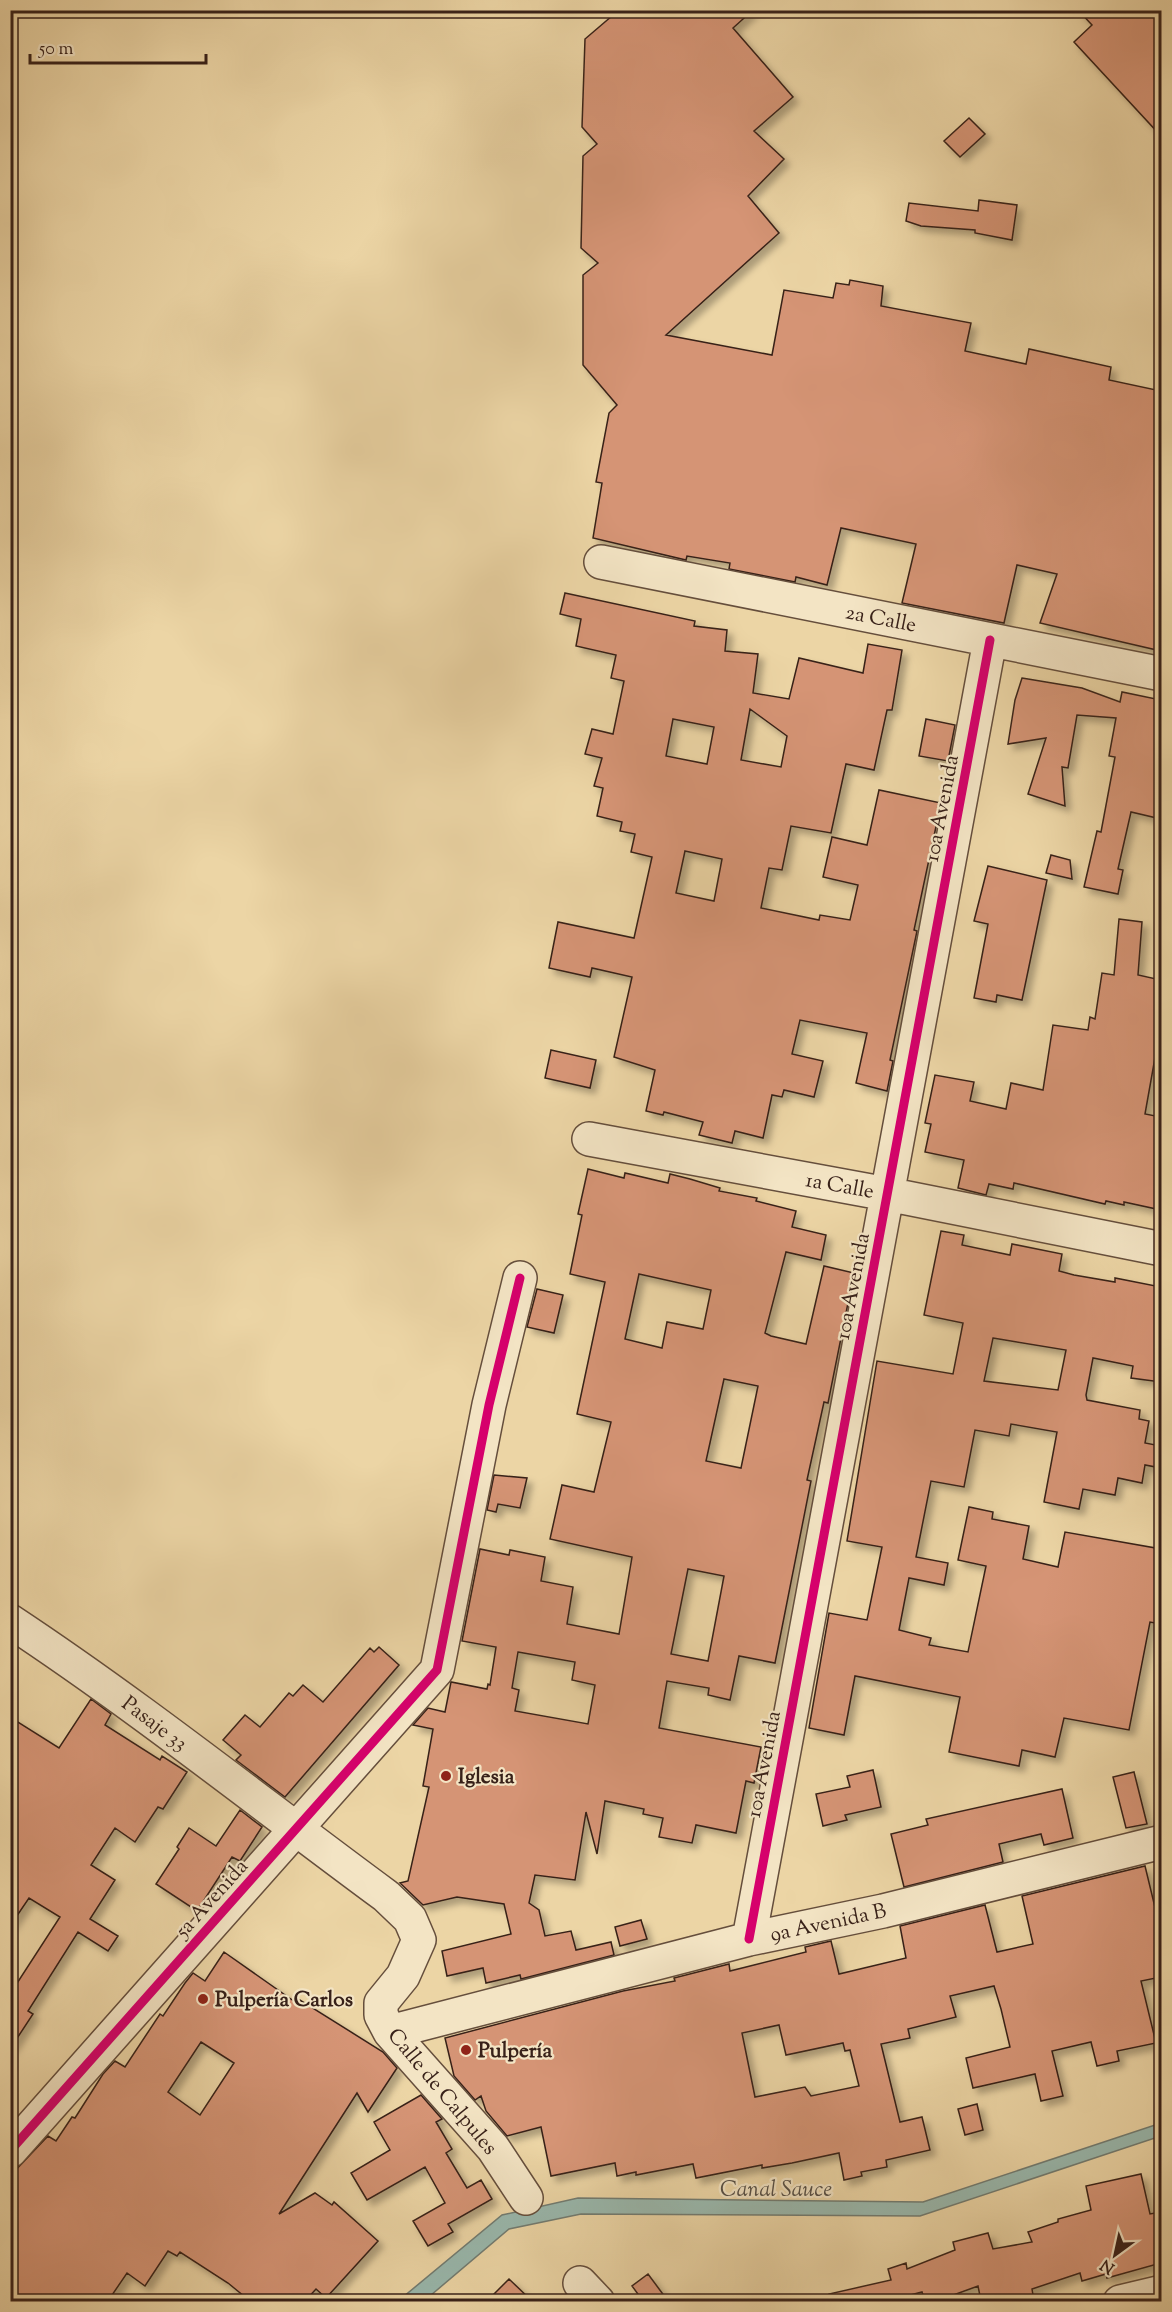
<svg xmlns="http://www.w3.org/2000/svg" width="1172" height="2312" font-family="'Sorts Mill Goudy',serif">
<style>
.water{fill:#99b8ad;stroke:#727c72;stroke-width:1.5}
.building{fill:#d59475;stroke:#382119;stroke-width:1.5;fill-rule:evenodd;filter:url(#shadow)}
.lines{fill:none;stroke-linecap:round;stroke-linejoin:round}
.minor-casing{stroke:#654e3c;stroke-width:36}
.minor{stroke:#f3e4c4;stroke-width:33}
.cycleway-casing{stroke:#f3e4c4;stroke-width:13}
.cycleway{stroke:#d6006c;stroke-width:9}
.poi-dot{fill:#8f2418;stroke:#f3e4c4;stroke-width:2}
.labels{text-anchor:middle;stroke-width:4.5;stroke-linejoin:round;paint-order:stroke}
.street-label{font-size:21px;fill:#382119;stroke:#f3e4c4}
.poi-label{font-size:21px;font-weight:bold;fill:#382119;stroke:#f3e4c4;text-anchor:start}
.water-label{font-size:22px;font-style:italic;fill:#554e45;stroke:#f3e4c4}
</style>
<defs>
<filter id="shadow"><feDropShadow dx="5.5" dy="5.5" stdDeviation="3" flood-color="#0004"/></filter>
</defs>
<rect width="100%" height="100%" fill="#ecd5a5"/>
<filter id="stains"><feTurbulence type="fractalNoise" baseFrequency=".00333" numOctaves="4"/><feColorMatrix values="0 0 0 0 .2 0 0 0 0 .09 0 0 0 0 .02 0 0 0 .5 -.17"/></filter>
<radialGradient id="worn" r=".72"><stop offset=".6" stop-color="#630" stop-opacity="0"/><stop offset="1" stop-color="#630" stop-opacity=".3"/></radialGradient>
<path class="water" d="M1161,2123V2136L920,2216L581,2214L509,2229L424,2301L397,2302L502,2215L578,2198L923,2202Z"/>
<path class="building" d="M619,10H753L733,28L793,97L754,131L784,159L748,196L779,233L666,335L772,355L784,290L833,298L836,283L849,285L850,280L883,286L881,306L971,323L965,351L1026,364L1029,349L1111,367L1109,380L1161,391V651L1040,623L1057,574L1017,565L1004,623L902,603L916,544L841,528L827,585L796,577L795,582L729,569L730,563L687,556L686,560L593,538L602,483L596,482L609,413L617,405L583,365V275L598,263L581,248L583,156L597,144L582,127L585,39Z
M1078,10H1161V136L1074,42L1092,25Z
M969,118L985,134L960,157L944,141Z
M979,200L1017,205L1012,240L975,233V230L921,226L906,221L909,203L978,211Z
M565,593L695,621L694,626L727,630L725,651L758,654L753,693L789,699L799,658L863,673L868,644L902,650L892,710H887L874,770L846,764L831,833L791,826L782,870L769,868L761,908L819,920L820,915L850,920L858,885L823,877L832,837L867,845L879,790L941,803L914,930L917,931L890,1060L893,1061L887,1091L856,1083L867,1033L800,1020L792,1054L823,1061L814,1097L784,1090L782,1097L772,1095L763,1138L735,1131L732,1143L699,1135L703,1122L664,1112L663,1115L646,1111L655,1070L614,1057L632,977L592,968L590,977L549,968L558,922L634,938L652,857L631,852L635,834L620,831L622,822L597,816L603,788L594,786L602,758L585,754L592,729L613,734L624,681L611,678L616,655L576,646L581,619L560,614ZM750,709L787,736L781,767L741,760ZM673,719L714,727L707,764L666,756ZM685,851L722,859L714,901L676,893Z
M1022,678L1082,688L1120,702L1122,692L1161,700V819L1131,812L1118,869L1123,870L1118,894L1084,887L1097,831L1101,832L1115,757L1109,756L1116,718L1077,715L1068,768L1062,767L1065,806L1028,794L1046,738L1008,744L1015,700Z
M926,719L955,725L948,761L919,756Z
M1051,855L1070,860L1072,879L1046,873Z
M988,866L1047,880L1022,1000L997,995L996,1002L974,998L988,924L974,921Z
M1119,919L1142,922L1138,975L1161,980V1024L1145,1114L1161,1117V1210L1124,1202V1205L1106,1201L1105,1204L1014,1183L1013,1189L989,1184L986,1195L958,1188L964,1160L925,1152L931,1124L925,1123L935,1075L974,1082L970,1101L1006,1109L1011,1083L1043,1090L1053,1025L1088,1030L1090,1017L1095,1019L1102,973L1114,975Z
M551,1050L596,1060L590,1088L545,1078Z
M588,1169L624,1178L625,1173L668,1183L670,1174L690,1179L720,1188L719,1191L757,1198L756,1201L796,1211L792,1227L826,1235L821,1260L786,1252L765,1333L771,1336L806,1344L824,1266L854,1273L828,1403L824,1402L807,1480L811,1481L775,1663L739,1656L730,1700L708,1695L709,1688L667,1681L659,1728L761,1747L754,1783L746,1781L736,1833L696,1825L692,1843L659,1837L663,1818L643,1814L644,1809L605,1801L597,1854L586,1812L575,1880L535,1875L529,1903L539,1910L545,1936L571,1931L576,1950L611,1942L614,1955L521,1979L520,1975L486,1983L483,1968L447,1976L442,1951L511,1934L504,1904L457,1897L423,1905L400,1883L408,1881L429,1787L423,1786L433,1729L413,1725L428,1708L445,1712L451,1682L487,1689L488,1684L490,1685L496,1647L462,1641L480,1549L509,1555L510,1550L545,1557L541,1581L573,1587L567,1624L619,1634L632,1557L550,1539L562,1485L594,1492L611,1422L577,1414L605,1282L570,1274L582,1215L578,1214ZM639,1274L711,1290L703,1329L667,1322L662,1348L625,1339ZM724,1379L758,1386L741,1468L706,1461ZM688,1569L724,1576L708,1661L671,1654ZM518,1652L575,1662L572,1680L595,1685L588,1724L515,1711L519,1690L512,1688Z
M941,1231L964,1235L962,1245L1010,1255L1012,1244L1062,1254L1059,1271L1074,1275L1115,1282V1278L1161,1287V1382L1131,1378L1133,1366L1093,1358L1086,1395L1087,1400L1140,1410L1139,1419L1149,1421L1145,1443L1161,1446V1468L1145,1465L1142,1483L1118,1478L1115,1495L1083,1489L1079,1509L1044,1502L1057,1432L1011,1424L1009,1436L975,1430L964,1487L931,1481L916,1557L948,1563L944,1585L909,1578L899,1630L931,1638L929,1645L968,1652L986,1566L958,1560L969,1507L993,1512L992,1519L1029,1526L1023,1559L1058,1567L1065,1532L1161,1549V1624L1150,1622L1129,1730L1064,1718L1055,1757L1022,1750L1019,1766L949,1752L960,1697L855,1676L844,1735L809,1728L829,1613L867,1620L882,1547L847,1541L877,1361L953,1374L963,1323L924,1315ZM993,1338L1066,1350L1058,1390L984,1381Z
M537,1289L563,1295L554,1333L527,1327Z
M494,1475L527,1478L520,1508L498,1504L496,1512L487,1510Z
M379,1647L399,1665L285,1797L236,1760L241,1755L223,1740L245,1715L260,1727L289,1693L293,1696L303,1685L323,1702L370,1648L374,1652Z
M91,1699L111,1714L105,1725L160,1760L162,1756L187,1772L163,1809L158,1807L135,1842L115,1828L91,1865L115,1880L90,1919L118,1936L108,1951L78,1932L28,2011L33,2014L10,2049V1994L60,1917L29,1898L10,1926V1717L59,1748Z
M873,1770L881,1807L845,1815L847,1820L823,1826L816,1794L850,1787L847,1776Z
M1134,1772L1147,1824L1126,1828L1113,1777Z
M1062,1789L1073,1838L1044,1845L1041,1834L999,1844L1003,1862L904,1887L891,1834L928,1825L926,1819Z
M240,1810L262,1827L240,1861L232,1857L197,1911L156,1884L179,1849L177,1847L189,1828L216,1846Z
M1145,1866L1159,1924L1161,1923V1977L1141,1981L1156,2043L1117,2051L1119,2061L1097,2066L1091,2042L1052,2051L1063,2096L1041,2101L1035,2074L973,2088L966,2058L1010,2047L1001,2009L994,1986L950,1996L956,2017L908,2029L910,2038L881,2044L900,2122L922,2117L930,2150L886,2160L887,2167L861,2172L862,2176L844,2180L839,2153L792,2163L762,2168V2165L696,2178L693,2164L636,2175V2172L617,2176L615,2163L551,2176L541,2127L507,2136L486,2111L481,2096L475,2100L454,2076L445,2038L623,1991L675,1981L674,1978L729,1964L730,1971L806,1952L805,1947L831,1941L839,1974L906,1958L900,1926L985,1905L997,1952L1033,1944L1022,1896ZM779,2025L786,2055L843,2043L845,2051L850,2050L859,2086L811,2096L805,2087L755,2097L742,2033Z
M641,1920L647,1939L620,1946L615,1927Z
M224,1952L298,2004L300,2000L383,2052L397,2068L368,2112L357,2093L279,2214L315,2193L332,2205L334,2202L378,2241L326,2298L316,2289L305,2301H250L228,2283L180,2252L177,2256L168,2251L145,2286L127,2273L108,2301H10V2176L48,2136L56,2141L72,2117L75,2118L103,2074L115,2061L125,2067L160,2014L163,2016L185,1983L193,1973L205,1981ZM201,2042L234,2063L200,2115L168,2092Z
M421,2095L442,2119L436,2122L452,2149L446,2153L467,2188L481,2180L492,2199L448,2224L453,2232L428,2246L413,2221L445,2203L425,2167L367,2200L351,2173L390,2150L374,2122Z
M977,2104L983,2130L965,2135L958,2109Z
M1141,2174L1150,2214L1161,2212V2263L1107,2278L1106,2274L1082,2281L1080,2273L1032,2289L1033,2295L1007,2300L981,2301L978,2286L937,2301H925L922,2292L888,2301H830L829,2294L891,2280L888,2269L906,2263L907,2269L955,2250L953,2242L988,2233L993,2249L1032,2242L1028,2232L1058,2222V2219L1091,2210L1086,2186Z
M648,2274L668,2301H643L632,2286Z
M509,2279L532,2301H487Z"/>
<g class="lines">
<defs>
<path id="minor" d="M601,562L1162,674
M589,1139L887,1194L1162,1249
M10,1621C140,1707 261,1804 386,1896L410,1919L419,1940L403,1976L381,2003V2015L390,2032L493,2148L526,2198
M749,1939L990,640
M390,2032L749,1939L883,1911L1162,1842
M10,2151L437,1670L489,1405L520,1278
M580,2283L598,2302
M1120,2302L1162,2292"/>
</defs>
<use href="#minor" class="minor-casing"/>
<use href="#minor" class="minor"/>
<defs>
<path id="cycleway" d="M749,1939L990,640
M10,2151L437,1670L489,1405L520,1278"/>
</defs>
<use href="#cycleway" class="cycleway-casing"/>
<use href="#cycleway" class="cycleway"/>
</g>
<g class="poi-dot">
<circle cx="446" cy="1776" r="6"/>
<circle cx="203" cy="1999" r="6"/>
<circle cx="466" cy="2050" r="6"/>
</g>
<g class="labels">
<g class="street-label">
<text transform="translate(881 618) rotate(11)" y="7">2a Calle</text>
<text transform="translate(941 808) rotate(-79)" y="7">10a Avenida</text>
<text transform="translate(840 1185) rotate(10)" y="7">1a Calle</text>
<text transform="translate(852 1286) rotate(-79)" y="7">10a Avenida</text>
<text transform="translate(155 1723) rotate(37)" y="7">Pasaje 33</text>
<text transform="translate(763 1764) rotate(-79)" y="7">10a Avenida</text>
<text transform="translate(211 1898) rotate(-48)" y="7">5a Avenida</text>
<text transform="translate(828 1922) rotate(-12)" y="7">9a Avenida B</text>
<text transform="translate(443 2091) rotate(50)" y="7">Calle de Calpules</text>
</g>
<g class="poi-label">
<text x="458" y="1783">Iglesia</text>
<text x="215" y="2006">Pulpería Carlos</text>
<text x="478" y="2057">Pulpería</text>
</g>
<g class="water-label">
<text x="776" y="2196">Canal Sauce</text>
</g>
</g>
<rect width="1172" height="2312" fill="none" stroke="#ecd5a5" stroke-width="36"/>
<rect x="12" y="12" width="1148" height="2288" fill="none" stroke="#382119" stroke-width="3"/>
<rect x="18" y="18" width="1136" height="2276" fill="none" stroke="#382119" stroke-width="1.5"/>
<g transform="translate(1115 2255) rotate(213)" stroke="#f3e4c4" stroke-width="4.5" paint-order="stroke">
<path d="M0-4.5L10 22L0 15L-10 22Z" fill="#382119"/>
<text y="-9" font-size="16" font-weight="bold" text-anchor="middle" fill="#382119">N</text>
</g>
<path d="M30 54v9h176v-9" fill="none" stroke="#382119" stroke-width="3"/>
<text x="39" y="54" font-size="18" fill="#382119" stroke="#f3e4c4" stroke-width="4.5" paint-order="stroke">50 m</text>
<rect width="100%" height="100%" filter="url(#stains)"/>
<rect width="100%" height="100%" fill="url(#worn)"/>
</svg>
